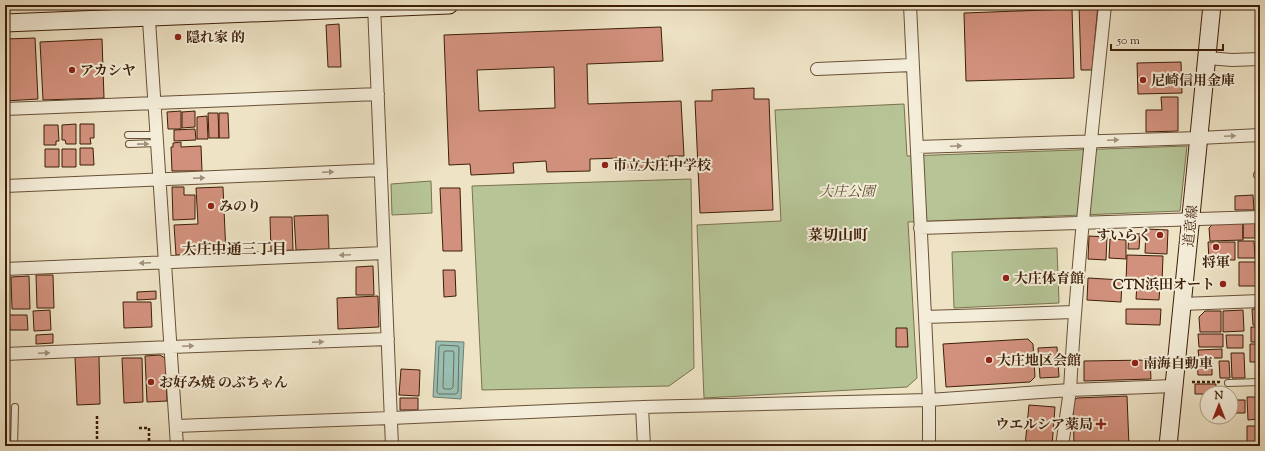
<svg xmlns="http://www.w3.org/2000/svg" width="1265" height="451" font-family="'Sorts Mill Goudy','Noto Serif JP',serif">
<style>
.green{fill:#b6c496;stroke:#7a724f}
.water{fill:#99beb2;stroke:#747e6e}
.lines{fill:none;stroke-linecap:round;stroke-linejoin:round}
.shore{stroke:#6b6e5d;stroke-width:1}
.building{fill:#d2917d;stroke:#3d1f08;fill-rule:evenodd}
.lane-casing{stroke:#695037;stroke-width:8}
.street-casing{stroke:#695037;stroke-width:14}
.secondary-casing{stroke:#3d1f08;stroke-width:19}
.path{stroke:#3d1f08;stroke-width:2.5;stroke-dasharray:3 2;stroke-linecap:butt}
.lane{stroke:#f4edd9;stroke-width:6}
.street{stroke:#f4edd9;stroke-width:12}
.secondary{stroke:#f4edd9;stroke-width:17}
.oneway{fill:#a2907b}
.poi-dot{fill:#8f2418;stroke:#f4edd9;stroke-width:1.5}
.labels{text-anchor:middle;stroke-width:4;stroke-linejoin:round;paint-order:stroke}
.poi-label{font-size:14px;font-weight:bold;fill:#3d1f08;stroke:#f4edd9;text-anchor:start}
.park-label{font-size:14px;font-style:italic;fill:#615133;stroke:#f4edd9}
.street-label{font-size:14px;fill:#3d1f08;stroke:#f4edd9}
.neighbourhood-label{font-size:15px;font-weight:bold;fill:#3d1f08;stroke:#f4edd9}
</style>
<rect width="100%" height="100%" fill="#eee3c5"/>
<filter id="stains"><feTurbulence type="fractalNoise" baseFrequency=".005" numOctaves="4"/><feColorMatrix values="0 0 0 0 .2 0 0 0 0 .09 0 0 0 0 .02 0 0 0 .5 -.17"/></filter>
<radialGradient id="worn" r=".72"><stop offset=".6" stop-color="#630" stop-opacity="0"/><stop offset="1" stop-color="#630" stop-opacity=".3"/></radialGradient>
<path class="green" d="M904,104L907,156L1187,146L1180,211L908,222L917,378L907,387L704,398L697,225L781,221L775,110Z
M691,179L694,368L669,386L482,390L472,186Z
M431,181L432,213L392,215L391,184Z
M1057,248L1059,303L954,308L952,252Z"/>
<path class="water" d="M436,341L464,342L461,399L433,397Z"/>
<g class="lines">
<path class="shore" d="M441,345L458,346L459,347L458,392L456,394H439L437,392L439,347Z
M446,351H453L454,353L453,387L451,389H444L443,387L444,352Z"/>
</g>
<path class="building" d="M1079,5H1098L1092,70H1081Z
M1072,9L1074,78L966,81L964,13Z
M339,24L341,67H328L326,25Z
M661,27L663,61L587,64L588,104L681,101L684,156H668L669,167L620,169V158L590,159V171L547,172L546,161L513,163L514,173L471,175L470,164L449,165L444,35ZM554,67L555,108L479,111L477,70Z
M35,38L38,99L5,101V39Z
M102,39L104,98L43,100L40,42Z
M1181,62L1182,93L1138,94L1137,63Z
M754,88V99H769L773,210L700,213L695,101H712V90Z
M1161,97H1178V131L1146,132V110H1162Z
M181,111V129H168L167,112Z
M195,111V127L182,128V112Z
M208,113H218L219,138H209Z
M219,113H228L229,138H219Z
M207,116L208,139H197V117Z
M76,124V144H66L65,140H62V125Z
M80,124H94V138H90L91,144H80Z
M44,125H58L59,141H56V145H44Z
M195,129L196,140L174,141V130Z
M181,142V147L201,146L202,171H172L171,147H173V143Z
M80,148H93L94,165H80Z
M45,149H59V167H45Z
M62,149H76V167H62Z
M172,187H184V195H195V219L173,220Z
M223,187L226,254L176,255L174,225L198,224L196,188Z
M440,188H460L462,251H443Z
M1253,195L1254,210H1235V196Z
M328,215L329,249L296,250L294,216Z
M270,217H292L293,250L271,251Z
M1243,223V240L1210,241L1209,228L1213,224Z
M1243,223H1255V238H1243Z
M1146,229L1168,230L1167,254L1145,253Z
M1129,233L1140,234L1139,249H1128Z
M1089,236L1107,237L1106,260L1088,259Z
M1110,239L1126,240V259L1109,258Z
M1238,241H1254L1255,258H1238Z
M1208,242H1235V260H1209Z
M1127,255L1163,256L1162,282L1126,281Z
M1239,262H1255L1256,286H1239Z
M373,266L374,295H356V267Z
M443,270H455L456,296L444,297Z
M36,275H53L54,308H37Z
M29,276L30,309H12L11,277Z
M1088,278L1122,280L1121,302L1087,300Z
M1137,284L1160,285L1159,300L1136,299Z
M156,291V299L137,300V292Z
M378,296L379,327L338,329L337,298Z
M123,302H151L152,327L124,328Z
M1126,309H1161L1160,325L1126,324Z
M1252,309H1260V325H1253Z
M50,310L51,330L34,331L33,311Z
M1243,310L1244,331L1223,332V311Z
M1205,311H1221V332H1200L1199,317Z
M9,315H27L28,330H10Z
M1251,327H1260V342H1251Z
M896,328H907L908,347H896Z
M53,334V343L36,344V335Z
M1198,334H1223V347H1199Z
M1226,335H1243V348H1227Z
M1028,339L1033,344L1035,377L1030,382L946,387L943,344Z
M1250,344H1260V362H1250Z
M1057,347L1059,377L1040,378L1038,348Z
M1222,349V358H1199L1198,350Z
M1231,353H1244L1245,378H1232Z
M160,355L165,358L167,401L147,402L145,356Z
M99,356L100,404L77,405L75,357Z
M122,358H142L143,402L124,403Z
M1150,360L1151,379L1084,381V361Z
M1197,361H1212V375H1198Z
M1219,361H1229L1230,378H1220Z
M401,369L420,370L419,396L399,395Z
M1195,384H1216L1215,393H1207V394H1195Z
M1127,396L1129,446H1074L1073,401L1077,398Z
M1247,397H1259V419L1248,420Z
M400,398H418V410H400Z
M1231,400H1245V413H1231Z
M1029,405L1055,407L1052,446H1025Z
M1247,426H1259L1260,446H1247Z"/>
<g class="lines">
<defs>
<path id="lane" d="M128,135H157
M129,144L157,143
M1257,175H1260
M1228,383L1260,382
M14,446L15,407"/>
<path id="street" d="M148,5L177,446
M374,5L392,446
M910,5L929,400V446
M1105,5C1092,133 1077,261 1070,390L1174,386
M1207,58L1232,60L1260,59
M817,69L912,65
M5,109L378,94
M917,147L1199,138L1260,135
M5,186L381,170
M920,228L1260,217
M5,269L384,253
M1182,304L1260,301
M925,317L1074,312
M5,354L171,347L388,339
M642,407L644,446
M176,426L391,418L642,407L929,400L1070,390L1062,446"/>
<path id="secondary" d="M5,23L449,5
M1168,446L1212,5"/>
</defs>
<use href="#lane" class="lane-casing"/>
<use href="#street" class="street-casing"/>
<use href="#secondary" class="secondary-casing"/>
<path class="path" d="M1257,147V166
M1257,185L1258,204
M1258,229L1259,288
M1192,382H1220
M97,416V446
M139,428H149V446"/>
<use href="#lane" class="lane"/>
<use href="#street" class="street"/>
<use href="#secondary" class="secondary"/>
</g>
<defs><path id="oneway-solid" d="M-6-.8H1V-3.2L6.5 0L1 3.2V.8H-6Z"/></defs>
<g class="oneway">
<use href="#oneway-solid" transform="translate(1230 136) rotate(-3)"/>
<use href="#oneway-solid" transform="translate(1113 140) rotate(-2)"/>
<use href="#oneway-solid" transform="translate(143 144) rotate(-1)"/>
<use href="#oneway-solid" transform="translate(956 146) rotate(-2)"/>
<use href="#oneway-solid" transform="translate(328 172) rotate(-2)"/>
<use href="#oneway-solid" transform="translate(199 178) rotate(-2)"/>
<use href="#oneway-solid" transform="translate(345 255) rotate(178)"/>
<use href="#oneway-solid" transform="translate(145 263) rotate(178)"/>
<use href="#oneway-solid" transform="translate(318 342) rotate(-2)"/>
<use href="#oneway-solid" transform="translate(188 346) rotate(-2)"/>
<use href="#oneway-solid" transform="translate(44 353) rotate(-3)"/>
</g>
<g class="poi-dot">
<circle cx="178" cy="37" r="4"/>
<circle cx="72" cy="70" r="4"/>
<circle cx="1143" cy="80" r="4"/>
<circle cx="605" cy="165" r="4"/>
<circle cx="211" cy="206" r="4"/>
<circle cx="1160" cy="235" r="4"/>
<circle cx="1216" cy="247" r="4"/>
<circle cx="1006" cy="278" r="4"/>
<circle cx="1223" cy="284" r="4"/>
<circle cx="989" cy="360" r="4"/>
<circle cx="1135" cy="363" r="4"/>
<circle cx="151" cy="382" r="4"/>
<path d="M1099 418h4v4h4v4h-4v4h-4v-4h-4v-4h4z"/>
</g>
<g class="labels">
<g class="poi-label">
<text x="186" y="42">隠れ家 的</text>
<text x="80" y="75">アカシヤ</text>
<text x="1151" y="85">尼崎信用金庫</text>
<text x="613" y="170">市立大庄中学校</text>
<text x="219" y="211">みのり</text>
<text x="1152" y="240" text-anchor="end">すいらく</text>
<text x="1216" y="267" text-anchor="middle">将軍</text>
<text x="1014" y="283">大庄体育館</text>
<text x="1215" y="289" text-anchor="end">CTN浜田オート</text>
<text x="997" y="365">大庄地区会館</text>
<text x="1143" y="368">南海自動車</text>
<text x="159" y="387">お好み焼 のぶちゃん</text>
<text x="1093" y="429" text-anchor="end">ウエルシア薬局</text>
</g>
<g class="park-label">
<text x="847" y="196">大庄公園</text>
</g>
<g class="street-label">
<text transform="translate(1190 226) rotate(-84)" y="5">道意線</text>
</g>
<g class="neighbourhood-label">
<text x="838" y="240">菜切山町</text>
<text x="234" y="254">大庄中通三丁目</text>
</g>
</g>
<rect width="1265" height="451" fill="none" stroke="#eee3c5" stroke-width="20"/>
<rect x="6" y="6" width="1253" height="439" fill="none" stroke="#3d1f08" stroke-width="2"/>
<rect x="10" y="10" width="1245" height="431" fill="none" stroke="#3d1f08"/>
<g transform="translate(1219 405)"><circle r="19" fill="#f4edd9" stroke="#ab9b85"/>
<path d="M0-3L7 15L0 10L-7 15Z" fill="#8f2418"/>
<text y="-6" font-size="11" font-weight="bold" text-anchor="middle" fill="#3d1f08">N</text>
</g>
<path d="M1111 44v6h112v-6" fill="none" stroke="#3d1f08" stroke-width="2"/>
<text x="1117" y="44" font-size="12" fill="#3d1f08" stroke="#f4edd9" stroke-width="3" paint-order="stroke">50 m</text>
<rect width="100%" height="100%" filter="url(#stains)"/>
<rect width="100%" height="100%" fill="url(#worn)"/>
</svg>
